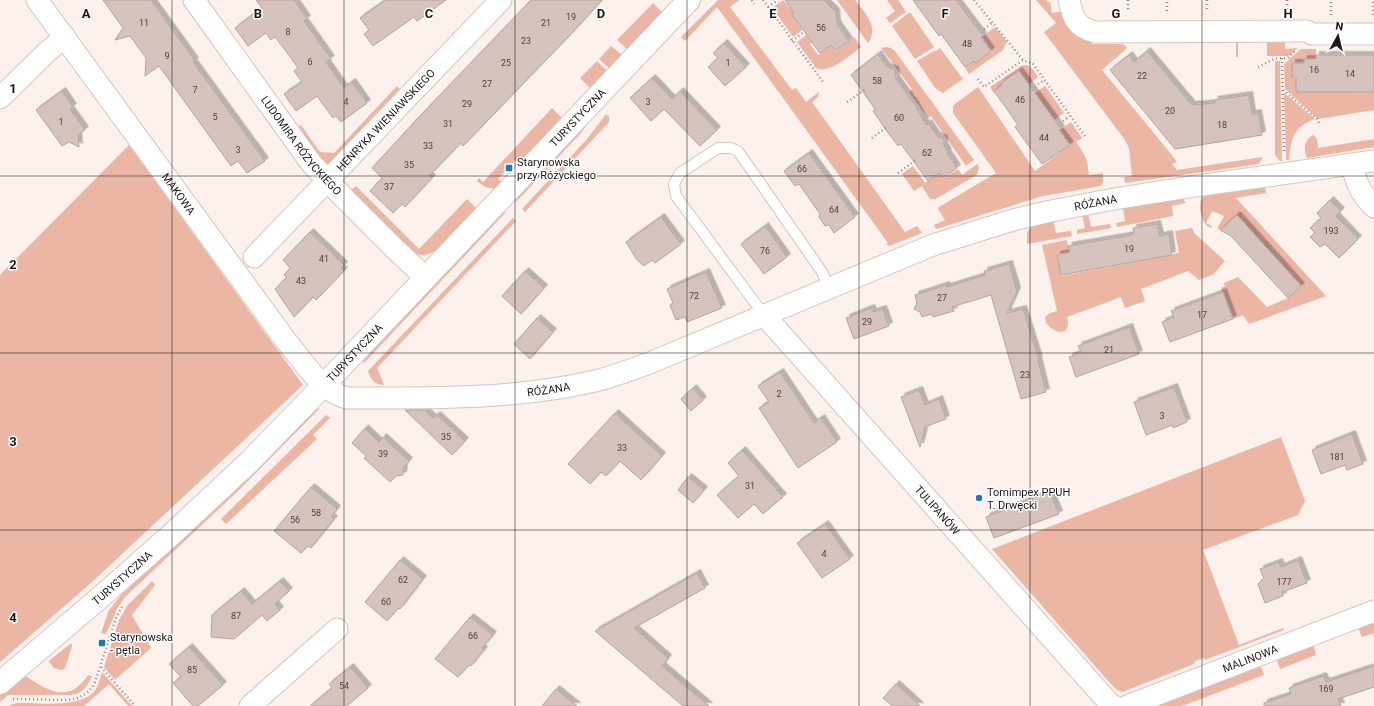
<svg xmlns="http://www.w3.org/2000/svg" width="1374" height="706" font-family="Roboto,sans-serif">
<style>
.green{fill:#ebb6a4}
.building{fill:#d6c3bd;stroke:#b5a39d;filter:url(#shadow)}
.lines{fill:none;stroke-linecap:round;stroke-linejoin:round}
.service-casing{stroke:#d7c4be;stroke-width:12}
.minor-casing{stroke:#d7c4be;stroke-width:23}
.tertiary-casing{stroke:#d7c4be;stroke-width:24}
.path{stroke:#938986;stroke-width:2.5;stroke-dasharray:1 3;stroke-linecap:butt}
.service{stroke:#fff;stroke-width:10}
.minor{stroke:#fff;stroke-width:21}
.tertiary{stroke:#fff;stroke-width:22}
.grid{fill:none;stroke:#1e1715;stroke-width:1;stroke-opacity:0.55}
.poi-dot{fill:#1a77c3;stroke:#fff;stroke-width:1.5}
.labels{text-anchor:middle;stroke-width:3;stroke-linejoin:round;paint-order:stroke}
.number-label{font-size:9px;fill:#4c423f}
.street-label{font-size:11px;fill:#1e1715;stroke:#fff}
.poi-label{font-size:11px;fill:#1e1715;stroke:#fff;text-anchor:start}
.grid-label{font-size:13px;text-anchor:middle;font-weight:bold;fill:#1e1715;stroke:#fff;stroke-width:3;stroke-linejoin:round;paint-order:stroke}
</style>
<defs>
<filter id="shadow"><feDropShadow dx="3.5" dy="-3.5" stdDeviation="0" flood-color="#0004"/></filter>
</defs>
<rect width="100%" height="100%" fill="#fdf1ed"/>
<path class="green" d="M718,0H739L730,7L792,90L796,88L806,102L819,92L818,97L812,102L905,232L917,226L922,233L889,246L886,244L888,243L717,7L685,41L681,37Z
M783,0L794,13L792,15L802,30L793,37L774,10L775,6Z
M837,0H855C864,12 880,27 868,43Z
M887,0H898L906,12L890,23L886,18L895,11Z
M1036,0H1047V2H1050L1052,13L1064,11L1092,38V44H1122L1126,46V49L1102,70L1171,154L1177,162L1172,164L1177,170L1262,157V159L1259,164L1125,183L1124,177L1132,176L1129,148L1125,140L1044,32L1056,23Z
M653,3L663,13L627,49L617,40Z
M910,12L934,47L915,59L892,26Z
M995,27L1007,42L1003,50L969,74L965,68L974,61L976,63L992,51L982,37Z
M806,35L812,42L810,44L818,55L831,45L836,51L854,37L861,47C850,55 830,74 816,68L797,42Z
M1184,36L1285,40V49L1298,48L1288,56H1267V42H1238V57H1236V42H1184Z
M611,46L622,55L609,68L599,59Z
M886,47L891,48L895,51L974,160L966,166L931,116L928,118L909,92L912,89L881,48Z
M940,48L963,79L943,93L936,89L917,61L934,51H936Z
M1301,49H1316V59H1304V62L1292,63V77L1296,78V92H1346V89C1355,93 1362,93 1372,90V92H1374V86V110L1318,119L1285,89L1284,64Z
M597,61L607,71L590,88L580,78Z
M1275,61H1280L1282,161H1280L1275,155Z
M1025,65C1032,66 1034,71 1038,77L1029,84L1019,70L1001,83L1002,85L993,92L990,87L1021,66Z
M397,86L403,92L333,163H325L321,161L297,128L301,125L320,152L334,153Z
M1045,86L1064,113L1053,121L1035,93Z
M978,87L1035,171L1070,145L1060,130L1071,122L1082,138L1076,142C1086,156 1087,158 1089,175L1103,173V182L1101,186L1043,196L936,229L934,225L945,220L938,209L939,207L996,173L953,113V106L956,103Z
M1284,93L1315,119C1293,127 1291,139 1289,160H1286Z
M552,108L562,118L519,164L515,160L498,179L502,182L496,189L485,187L477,181L479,178L483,182Z
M596,111L581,133L515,203L520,192Z
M606,114L609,117V122L525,212L522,209L587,139Z
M1313,135L1317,139L1318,148L1374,139V147L1307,158C1303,149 1304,140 1313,135Z
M129,145L303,385L92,582L0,662V275Z
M977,164L979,167L977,175L935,199H930L922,186L914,191L902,174L913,166L925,183L939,173L943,179L958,169L962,175Z
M356,186L419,249L467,199L477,209C467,219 443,248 431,253C425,256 419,255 412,253L349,192Z
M1265,186L1266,193L1236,198L1326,296L1249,324L1243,315L1233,319L1221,288L1225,286L1224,283L1238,277L1267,307L1288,298L1302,286L1237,215L1221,229H1217L1224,216L1212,211L1206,223L1212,226L1211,228L1207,226C1201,219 1197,204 1203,196Z
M1182,198L1186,203L1172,206L1173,216L1117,227L1116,223L1125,221L1123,207Z
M501,212H506L363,364L364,357Z
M1082,213H1088L1091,227L1110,224L1111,228L1077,234V230L1085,228Z
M513,218L516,221L377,368L384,385C374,384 371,380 368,371Z
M1053,218L1056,233L1071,231L1072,236L1027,244V233L1033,223Z
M1192,228L1194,233L1225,261L1214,274L1199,280L1188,271L1141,289L1145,301L1125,308L1121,297L1067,317C1072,335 1056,336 1046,323L1045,317L1050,313L1057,311L1042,245L1067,240L1069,252L1057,255L1061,276L1173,255V254L1179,253L1175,231Z
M320,408L240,489L125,597L118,607L106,634L101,633L109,610L133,580L313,411Z
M326,415L330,418L313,435L317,439L226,524L221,519Z
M1281,437L1305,501L1298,515L1203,550L1239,645L1283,628L1284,630L1205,660L1204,658L1195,661L1194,664L1122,692L1117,690L1110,683L992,549Z
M152,581L155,585L132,615L151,648L115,680L104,667L119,620L127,606Z
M1374,621V633L1362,637L1358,627Z
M70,644H72V646L65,668L62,670L54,668L49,662L50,660Z
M1313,644L1316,655L1280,669L1276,658Z
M1258,665L1262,669L1264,675L1182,706H1150Z
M102,672L132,706H128L109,684L84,706H8C15,702 22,703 29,703C50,704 79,706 94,692C98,686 100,679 102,672Z
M24,675C47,690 68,705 88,675L92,676C87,687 83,693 71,695H8L0,702V695Z"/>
<path class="building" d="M103,0H151L195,61L193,62L265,161L247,173L238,161L231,166L159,66L145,76L146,58L130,36L115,40L123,28Z
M256,0H294L307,19L304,21L331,59L326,62L344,88L352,82L367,103L341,122L336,116L333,118L317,96L296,111L284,94L302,82L294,71L298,68L288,54L275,37L271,40L266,33L248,46L235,28L262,8Z
M386,0H446L417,21L414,17L373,46L364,34L369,30L360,18Z
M531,0H602L571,34L463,146L461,143L429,176L432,178L405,207L402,204L393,213L370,191L382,178L372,168L418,118Z
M785,0H824L836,12L837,24L849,41L836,50L831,45L820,53L792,15L794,13Z
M913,0H956L983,36L981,37L991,51L976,63L974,61L965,67L941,34L939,36Z
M724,43L746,67L725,86L708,67L718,58L713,53Z
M1147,51L1192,105L1215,103L1214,100L1249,95L1252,114L1258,113L1262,135L1175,149L1110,70L1129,55L1134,62Z
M878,54L887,67L895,70L896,79L915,105L926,125L928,123L937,136L944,139V146L948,152L947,153L957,168L943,178L939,173L928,181L901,144L898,146L886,130L873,111L875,109L851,75Z
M1316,55H1374V92H1296V77H1292V63H1304V59H1316Z
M1019,71L1061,129L1059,130L1070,145L1042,164L1015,127L1018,125L994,91L1002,85L1001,83Z
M652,78L672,99L680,91L717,130L700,146L664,109L651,121L630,98Z
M62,91L73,107L70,109L85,130L78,135L79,147L69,142L62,146L36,110Z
M809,153L855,217L834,233L829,225L825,226L819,217L820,214L799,184L795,186L784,171Z
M1330,200L1341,211L1336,216L1358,239L1339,258L1325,244L1320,247L1310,237L1315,233L1310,228L1321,218L1317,213Z
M1237,215L1301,286L1288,298L1231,236L1220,230Z
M661,217L681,244L655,263L652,260L644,266L637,260L626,242Z
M1157,224L1160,236L1169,234L1172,255L1061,275L1057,255L1070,252L1068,246L1132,235L1131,234H1134L1133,228Z
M765,226L787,257L764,274L741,244Z
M310,232L344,265L341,268L344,271L316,300L313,297L294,317L275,289L287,277L284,275L290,268L283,260Z
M1009,264L1017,291L1007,313L1023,309L1039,360H1038L1046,392L1021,399L991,295L952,307L954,311L933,317L932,314L922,317L920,312L914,309L917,303L915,295L946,285L947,287L985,275L984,271Z
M525,271L544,288L521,314L502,296Z
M706,272L722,308L687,322L685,317L676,320L670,305L673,303L667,289Z
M1223,292L1233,319L1170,342L1162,322L1174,317L1171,311Z
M871,308L873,312L883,309L889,326L854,339L846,318Z
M537,318L553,332L530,359L514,344Z
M1129,327L1139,354L1076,377L1069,357L1081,352L1078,346Z
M780,372L814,423L821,418L837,442L798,468L759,408L769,402L758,386Z
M1174,387L1187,422L1173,428V425L1146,435L1134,402Z
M693,388L703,400L691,411L681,399Z
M919,390L925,405L939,399L946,419L925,427L920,447L901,397Z
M405,410H424L433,418L437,415L465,441L452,455Z
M615,413L662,456L641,480L620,461L606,476L601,472L590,484L568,464Z
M365,428L379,442L383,437L409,461L404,467L403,475L396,476L390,482L364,458L366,456L352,443Z
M1352,434L1363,464L1347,470L1345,465L1321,474L1312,450Z
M742,450L783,497L763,514L754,504L738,518L717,495L739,476L728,463Z
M688,477L704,490L693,503L678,490Z
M311,487L337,509L331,517L334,519L311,548L308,546L301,553L274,531Z
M1050,492L1059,514L994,538L986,517Z
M825,524L850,559L822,578L797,543Z
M400,560L423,579L400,609L398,608L387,621L365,602Z
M1298,560L1307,583L1282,592L1283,596L1265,603L1258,584L1264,578L1260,569L1279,562L1281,567Z
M697,573L705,588L634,628L668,658L662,666L709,706H683L595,631Z
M280,581L289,591L275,604L280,610L267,621L262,615L234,639L211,637L212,615L241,591L252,604Z
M470,617L493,635L482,648L484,650L471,666L469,665L458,677L435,659Z
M189,647L223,685L198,706H193L173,683L181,677L169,664Z
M1374,666V687L1338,699L1341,706H1264V703L1291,694L1289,688L1323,676L1326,682Z
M350,667L368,688L347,706H310L332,688L329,684Z
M896,684L920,706H892L883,698Z
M556,689L577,706H542Z"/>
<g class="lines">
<defs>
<path id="service" d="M764,315L676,196L674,184L680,173L718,148H730L738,151L822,272L829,288"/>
<g id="minor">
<path id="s1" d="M37,0L287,342C303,361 322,392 347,398C430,398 513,400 595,381C613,377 630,370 647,364L933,245L1013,220L1046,212L1114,199L1189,187L1374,161"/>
<path id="s2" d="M194,0L311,163L344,198L396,250L426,278"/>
<path d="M1069,0C1073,18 1076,27 1095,32L1307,31"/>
<path d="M1312,34H1374"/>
<path d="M0,98L47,52L65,37"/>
<path d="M1352,165C1356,183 1361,194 1374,207"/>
<path id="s3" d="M254,257L501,0"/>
<path id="s4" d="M764,315L1102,695L1111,705L1114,706"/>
<path d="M250,706L337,629"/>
<path id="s5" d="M1127,706L1374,611"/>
</g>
<g id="tertiary">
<path id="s6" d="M0,683L104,594L173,533L249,462L324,385L689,0"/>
</g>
</defs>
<use href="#service" class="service-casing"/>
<use href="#minor" class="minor-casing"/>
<use href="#tertiary" class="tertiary-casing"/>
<path class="path" d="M752,0L754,4
M763,0L823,82
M974,0L1023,60L1033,64L1085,136
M1128,0V12
M1207,0V11
M1287,0V11
M1167,2V13
M1331,2V15
M768,7L778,0
M1373,15V0
M984,29L993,22
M792,41L804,32
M1282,58L1284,154
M1258,67L1274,59L1288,58L1295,51
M978,79L984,87L1023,60
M1038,84L1045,80
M1283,90L1317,119L1320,126
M847,102L866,89
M1063,121L1070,116
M872,138L888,126
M898,173L917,159
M101,667L135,706
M13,699L68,700C81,698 89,694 95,682L116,618L122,607"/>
<use href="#service" class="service"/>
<use href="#minor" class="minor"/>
<use href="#tertiary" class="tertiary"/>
</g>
<path class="grid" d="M172,0V706M344,0V706M515,0V706M687,0V706M859,0V706M1030,0V706M1202,0V706M0,176H1374M0,353H1374M0,530H1374"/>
<g class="poi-dot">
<rect x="505" y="164" width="8" height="8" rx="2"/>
<circle cx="979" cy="498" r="4"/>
<rect x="98" y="639" width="8" height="8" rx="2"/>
</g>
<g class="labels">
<g class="number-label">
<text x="571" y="20">19</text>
<text x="144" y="26">11</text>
<text x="546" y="26">21</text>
<text x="821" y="31">56</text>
<text x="288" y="35">8</text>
<text x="526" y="44">23</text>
<text x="967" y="47">48</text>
<text x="167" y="59">9</text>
<text x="310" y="65">6</text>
<text x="506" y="66">25</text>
<text x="728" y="66">1</text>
<text x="1314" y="73">16</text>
<text x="1350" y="77">14</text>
<text x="1142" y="79">22</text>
<text x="877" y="84">58</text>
<text x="487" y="87">27</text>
<text x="195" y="93">7</text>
<text x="1020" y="103">46</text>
<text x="346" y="105">4</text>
<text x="648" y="105">3</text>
<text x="467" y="107">29</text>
<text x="1170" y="114">20</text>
<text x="215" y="120">5</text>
<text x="899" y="121">60</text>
<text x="61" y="125">1</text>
<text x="448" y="127">31</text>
<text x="1222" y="128">18</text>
<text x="1044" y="141">44</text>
<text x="428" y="149">33</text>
<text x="238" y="153">3</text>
<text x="927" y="156">62</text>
<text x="409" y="168">35</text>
<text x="802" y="172">66</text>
<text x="389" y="190">37</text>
<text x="834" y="213">64</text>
<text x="1331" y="234">193</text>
<text x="1129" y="252">19</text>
<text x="765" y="254">76</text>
<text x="324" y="262">41</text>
<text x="301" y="284">43</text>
<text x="694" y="299">72</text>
<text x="942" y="301">27</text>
<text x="1202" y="318">17</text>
<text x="867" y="325">29</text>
<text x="1109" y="353">21</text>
<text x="1025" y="378">23</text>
<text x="779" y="397">2</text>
<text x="1162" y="419">3</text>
<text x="446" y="440">35</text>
<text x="622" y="451">33</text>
<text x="383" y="457">39</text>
<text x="1337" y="460">181</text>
<text x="750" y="489">31</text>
<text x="316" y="516">58</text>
<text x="295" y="523">56</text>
<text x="824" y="557">4</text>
<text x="403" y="583">62</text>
<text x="1284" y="585">177</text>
<text x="386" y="605">60</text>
<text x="236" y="619">87</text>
<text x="473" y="639">66</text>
<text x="192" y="673">85</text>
<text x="344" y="689">54</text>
<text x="1326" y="692">169</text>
</g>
<g class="street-label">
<text dy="4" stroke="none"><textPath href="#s6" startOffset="809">TURYSTYCZNA</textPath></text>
<text dy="4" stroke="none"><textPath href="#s3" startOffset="190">HENRYKA WIENIAWSKIEGO</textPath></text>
<text dy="4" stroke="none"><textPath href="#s2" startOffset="181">LUDOMIRA RÓŻYCKIEGO</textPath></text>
<text dy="4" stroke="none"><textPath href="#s1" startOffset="240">MAKOWA</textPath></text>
<text dy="4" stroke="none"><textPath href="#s1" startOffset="1289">RÓŻANA</textPath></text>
<text dy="4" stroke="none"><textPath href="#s6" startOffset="485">TURYSTYCZNA</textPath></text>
<text dy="4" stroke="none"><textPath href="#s1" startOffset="709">RÓŻANA</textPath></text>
<text dy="4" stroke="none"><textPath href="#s4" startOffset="261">TULIPANÓW</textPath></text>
<text dy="4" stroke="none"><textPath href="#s6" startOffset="161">TURYSTYCZNA</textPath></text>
<text dy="4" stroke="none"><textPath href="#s5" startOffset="132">MALINOWA</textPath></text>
</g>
<g class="poi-label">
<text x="517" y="166">Starynowska<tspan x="517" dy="13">przy Różyckiego</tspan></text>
<text x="987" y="496">Tomimpex PPUH<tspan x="987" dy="13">T. Drwęcki</tspan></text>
<text x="110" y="641">Starynowska<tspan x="110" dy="13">- pętla</tspan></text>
</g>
</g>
<g class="grid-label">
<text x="86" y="18">A</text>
<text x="258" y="18">B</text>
<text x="429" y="18">C</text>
<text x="601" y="18">D</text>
<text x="773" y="18">E</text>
<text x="945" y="18">F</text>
<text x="1116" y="18">G</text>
<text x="1288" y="18">H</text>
<text x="13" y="93">1</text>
<text x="13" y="269">2</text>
<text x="13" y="446">3</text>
<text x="13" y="622">4</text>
</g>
<g transform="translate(1338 36) rotate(8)" stroke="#ffffff" stroke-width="3" paint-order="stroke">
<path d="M0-3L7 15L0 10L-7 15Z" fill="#1e1715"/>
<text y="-6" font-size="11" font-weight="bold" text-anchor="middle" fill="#1e1715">N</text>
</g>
</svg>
